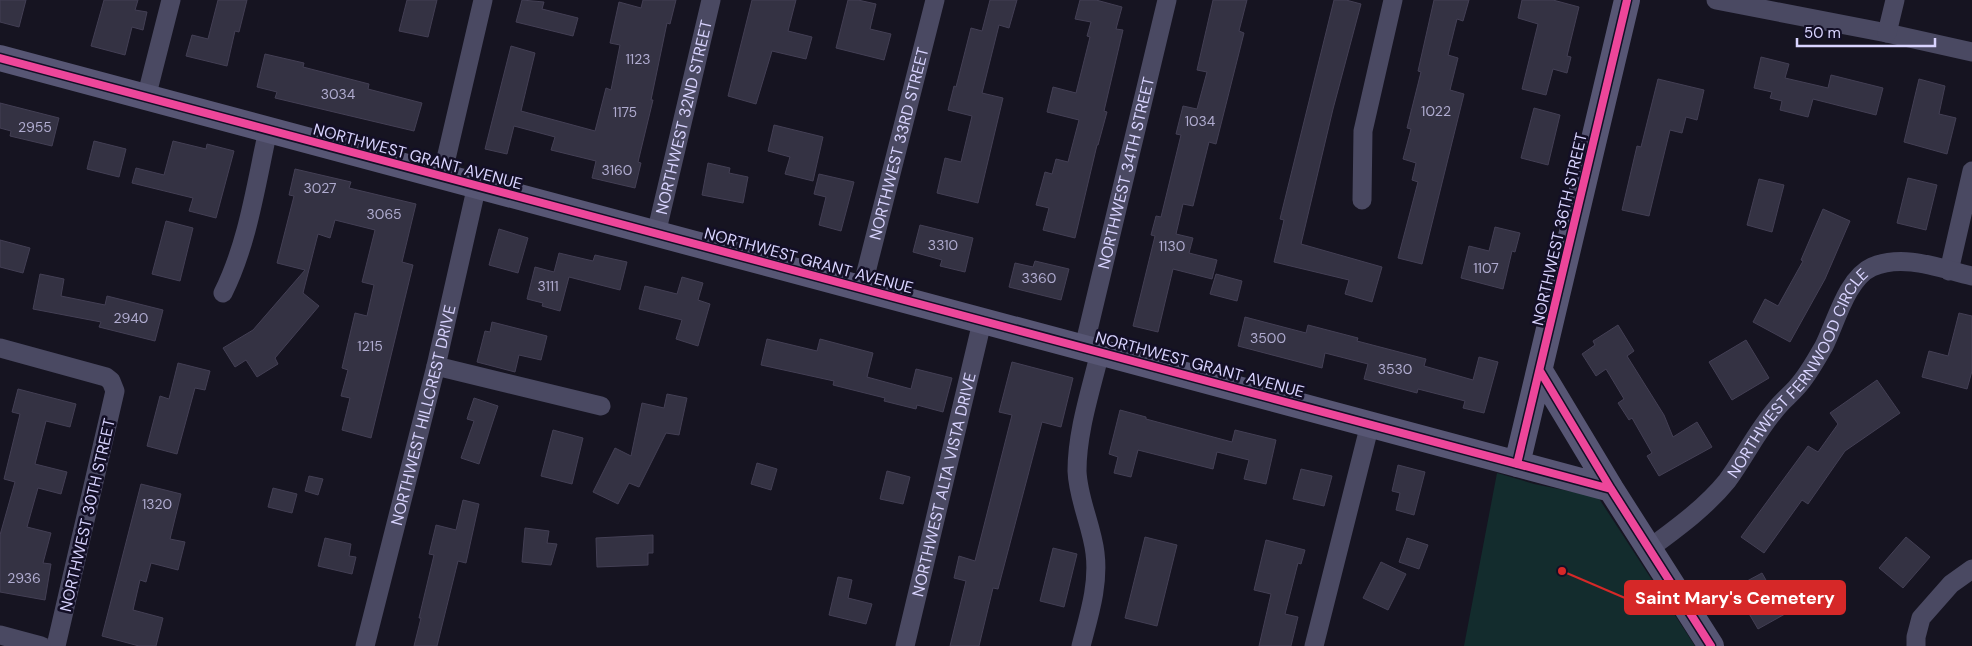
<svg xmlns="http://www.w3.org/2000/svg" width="1972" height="646" font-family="'DM Sans',sans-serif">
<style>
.green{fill:#132c2d}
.building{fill:#343243;stroke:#433f54}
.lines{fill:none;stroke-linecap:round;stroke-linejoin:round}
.street{stroke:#4a4962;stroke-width:19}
.secondary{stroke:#575674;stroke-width:26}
.cycleway-casing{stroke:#130f26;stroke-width:11}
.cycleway{stroke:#ed469a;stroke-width:8}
.labels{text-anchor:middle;stroke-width:5;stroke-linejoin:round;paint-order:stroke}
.number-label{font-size:14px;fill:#b0acd0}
.street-label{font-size:16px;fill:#d9d4ff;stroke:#130f26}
.leader{fill:none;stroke:#d62828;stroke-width:2}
.callout-dot{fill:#d62828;stroke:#130f26;stroke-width:2}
.callout{fill:#d62828;stroke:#d62828;stroke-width:2}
.callout-label{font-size:18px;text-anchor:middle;font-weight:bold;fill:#fff}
</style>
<rect width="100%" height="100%" fill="#161421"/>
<path class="green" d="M1497,473L1534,484L1598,497L1695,646H1464Z"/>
<path class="building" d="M0,0H26L19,27L0,22Z
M104,0H138L135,10L147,12L143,30L132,27L125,55L91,46Z
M218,0H247L239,32L235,31L227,66L186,56L192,35L208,39Z
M407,0H437L428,37L399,31Z
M522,0L544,2L542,9L578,18L573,36L516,22Z
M643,0H676L670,24L667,23L651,100H653L638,162L641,163L635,188L592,178L596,161L551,150L555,137L514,126L507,154L485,149L511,46L535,53L521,111L595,131L606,88L611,90L620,45L610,43L619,2L641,8Z
M752,0H796L788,31L812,37L806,59L772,51L756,104L728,96Z
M848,0H858L876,4L870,29L891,34L884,60L836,48Z
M990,0H1017L1009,28L999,25L982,93L1003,98L978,203L937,193L945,158L961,162L972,116L948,110L954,86L956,87L971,28L982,31Z
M1080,0H1096L1122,7L1116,29L1123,30L1104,111L1107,112L1098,145H1097L1075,238L1043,230L1049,208L1036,205L1045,172L1052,174L1056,159L1068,162L1079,120L1047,112L1053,87L1076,93L1090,37L1087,36L1091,22L1075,19Z
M1213,0H1247L1239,31L1244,33L1216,144L1209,142L1193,206L1183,204L1176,234L1193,238L1189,253L1217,260L1212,279L1173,269L1158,332L1133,326L1155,236L1151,235L1156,216L1161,217L1181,135L1176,134L1183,106L1197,109L1207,72L1197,70Z
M1334,0H1346L1361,4L1333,109L1301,244L1382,267L1372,302L1345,294L1349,280L1274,262L1284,220L1280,219Z
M1434,0H1469L1463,21L1457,19L1448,55L1458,58L1450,90L1464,94L1422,264L1398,258L1418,182L1412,180L1416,163L1403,159L1411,129L1407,128L1421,72L1418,71Z
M1522,0H1553L1579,7L1567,56L1571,57L1567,73L1553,69L1546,95L1522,89L1538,24L1518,18Z
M265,54L304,63L303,67L369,84L368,89L422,103L414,131L275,98L277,92L257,87Z
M1761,57L1789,64L1785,78L1828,88L1831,75L1883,88L1876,115L1813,99L1808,117L1780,110L1782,101L1770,98L1772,92L1754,88Z
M1658,79L1704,90L1697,120L1686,117L1682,133L1670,130L1649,216L1622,210L1637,146L1641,147Z
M1919,79L1945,86L1939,114L1956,118L1947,154L1904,142Z
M0,103L59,118L52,146L10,136L11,131L0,128Z
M1534,108L1560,115L1548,165L1521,158Z
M774,125L823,137L813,181L785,174L790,157L768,151Z
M94,141L126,149L119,177L87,169Z
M173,141L206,149L207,144L234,151L216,218L189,211L193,198L132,183L136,168L164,175Z
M708,163L730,168L729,173L748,177L743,203L702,195Z
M295,169L351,182L349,188L416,204L402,262L413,265L371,438L342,430L350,398L341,396L348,370L342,368L355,313L367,316L374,285L362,282L375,230L335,220L330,238L318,234L303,293L319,306L275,358L278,364L257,377L246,360L235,367L223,348L253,330L305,270L277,263L294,196L289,195Z
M819,174L854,182L841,231L819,225L826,197L814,194Z
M1908,178L1937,185L1926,230L1897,223Z
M1759,179L1784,185L1772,232L1747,225Z
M1823,209L1850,221L1825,279L1790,342L1753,322L1765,299L1778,306L1803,261L1801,260Z
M166,221L193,228L180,281L152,274Z
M920,225L973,238L965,272L940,266L942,260L913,252Z
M1495,227L1520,233L1515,252L1512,251L1503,289L1461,278L1469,246L1489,251Z
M499,229L528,238L518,273L489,265Z
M0,240L30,248L23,273L0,267Z
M559,253L593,261L595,255L627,262L620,290L569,277L560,311L542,306L543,303L527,299L535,267L554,272Z
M1035,261L1069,269L1061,300L1009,287L1015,263L1033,267Z
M40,274L64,279L61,296L105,305L107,296L163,310L155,341L99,327L101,322L33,309Z
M1216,274L1242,281L1237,301L1210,294Z
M682,277L703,283L698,300L710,304L698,346L676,339L682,320L639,309L645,286L677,294Z
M1959,313L1972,316V371L1967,389L1922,377L1929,351L1948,356Z
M1245,317L1306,333L1308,325L1358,338L1357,341L1426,359L1424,366L1473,380L1479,357L1498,362L1484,413L1463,408L1465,401L1418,389L1417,393L1364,379L1368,364L1325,353L1322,368L1238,346Z
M492,322L547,336L541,360L519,355L515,372L477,362L485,331L490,332Z
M1618,325L1634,351L1627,356L1664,415L1673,437L1697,422L1712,447L1659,476L1647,456L1652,453L1632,418L1629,420L1618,403L1624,399L1606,369L1596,376L1582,354L1595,345L1593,341Z
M767,339L817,351L820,339L873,353L867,377L911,389L916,369L952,378L943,412L917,405L916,409L884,401L885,398L833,385L834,381L761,365Z
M1746,340L1769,378L1732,400L1709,362Z
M1012,362L1073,378L1061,427L1042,422L998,589L993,588L979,646H950L966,581L954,578L959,556L975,561L1012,415L999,412Z
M178,363L210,371L205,390L195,388L177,454L147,446L160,396L169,399Z
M1877,380L1900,413L1845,451L1808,504L1802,500L1764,553L1741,537L1808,446L1818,452L1838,424L1830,413Z
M18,389L76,404L70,427L46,421L35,464L67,472L61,494L38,488L27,527L51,533L43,563L51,564L45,600L0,592V535L15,482L4,479L20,414L12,412Z
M667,394L687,398L679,435L666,433L639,487L629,483L618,504L593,492L615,448L631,456L642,403L664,408Z
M474,398L498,406L479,464L461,458L474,421L467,419Z
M1120,410L1146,417V419L1232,442L1235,430L1276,440L1266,484L1244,479L1249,460L1217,452L1213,469L1138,450L1131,477L1114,473L1118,457L1109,454Z
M553,430L583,438L572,484L541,476Z
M757,463L777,469L771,490L751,484Z
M1398,465L1425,472L1414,515L1396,510L1400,493L1392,491Z
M1301,469L1332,476L1324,506L1293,499Z
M887,471L910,477L903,504L880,499Z
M309,476L323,479L318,495L305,491Z
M141,484L181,494L170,539L185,542L178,570L151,563L146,582L140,580L133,610L163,618L156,646H139L102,636Z
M273,488L297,494L292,513L268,507Z
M463,500L479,504L466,563L458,561L437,646H414L421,618H419L434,555L429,554L436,525L456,530Z
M525,528L549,531L547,543L557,544L551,565L522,562Z
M653,535V553H648V565L597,567L596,538Z
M1145,537L1177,545L1157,626L1125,618Z
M1906,537L1930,557L1903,588L1879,568Z
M325,538L351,544L349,556L356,557L352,574L318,566Z
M1407,538L1428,545L1419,569L1399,562Z
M1266,540L1305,550L1301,564L1298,563L1285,614L1298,617L1291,646H1259L1271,594L1254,590Z
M1053,548L1077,554L1064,607L1040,601Z
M1381,562L1406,574L1388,610L1363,598Z
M1762,573L1785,614L1758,629L1734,588Z
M838,577L852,580L848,598L872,604L866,624L829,615Z"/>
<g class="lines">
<g class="street">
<path d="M1716,0L1887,33L1972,52"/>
<path d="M1887,33L1895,0"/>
<path d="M146,98L171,0"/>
<path d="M442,176L483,0"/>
<path d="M1362,200L1363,131L1393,0"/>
<path id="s1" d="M656,234L711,0"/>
<path d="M1949,271L1972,171"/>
<path id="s2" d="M862,288L935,0"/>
<path d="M223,293C248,243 256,184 268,130"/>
<path id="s3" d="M1084,347L1167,0"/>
<path d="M0,348L106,377L111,381L115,391L56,646"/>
<path d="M436,366L601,406"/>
<path id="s4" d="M1650,548C1677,528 1706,507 1727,481C1744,458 1757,431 1776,409C1782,401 1790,395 1797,387C1808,375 1816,360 1824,346C1836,322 1847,278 1872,267C1904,253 1941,269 1972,276"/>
<path d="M0,635L41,646"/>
<path id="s5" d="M365,646L436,366L477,185"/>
<path id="s6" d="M905,646L982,322"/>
<path d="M1081,646C1089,615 1099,585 1095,553C1092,526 1078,499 1077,471C1077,431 1091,390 1100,352"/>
<path d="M1314,646L1370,424"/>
<path d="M1916,646V637L1921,618L1951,584L1972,569"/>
</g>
<path class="secondary" d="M0,58L1611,489
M1540,371L1611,489L1711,646
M1517,464L1627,0"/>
<defs>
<path id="cycleway" d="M0,58L1611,489
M1540,371L1611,489L1711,646
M1517,464L1627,0"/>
</defs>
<use href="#cycleway" class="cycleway-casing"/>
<use href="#cycleway" class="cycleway"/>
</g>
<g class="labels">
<g class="number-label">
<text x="638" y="64">1123</text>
<text x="338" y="99">3034</text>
<text x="1436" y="116">1022</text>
<text x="625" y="117">1175</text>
<text x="1200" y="126">1034</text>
<text x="35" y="132">2955</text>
<text x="617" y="175">3160</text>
<text x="320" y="193">3027</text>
<text x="384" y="219">3065</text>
<text x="943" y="250">3310</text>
<text x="1172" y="251">1130</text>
<text x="1486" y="273">1107</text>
<text x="1039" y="283">3360</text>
<text x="548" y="291">3111</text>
<text x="131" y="323">2940</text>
<text x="1268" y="343">3500</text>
<text x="370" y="351">1215</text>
<text x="1395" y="374">3530</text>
<text x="157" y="509">1320</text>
<text x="24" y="583">2936</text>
</g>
<g class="street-label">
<text dy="6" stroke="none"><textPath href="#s1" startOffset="120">NORTHWEST 32ND STREET</textPath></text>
<text dy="6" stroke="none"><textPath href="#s2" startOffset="149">NORTHWEST 33RD STREET</textPath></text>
<text transform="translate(418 156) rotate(15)" y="6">NORTHWEST GRANT AVENUE</text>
<text dy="6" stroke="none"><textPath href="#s3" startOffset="179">NORTHWEST 34TH STREET</textPath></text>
<text transform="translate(1559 229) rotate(-77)" y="6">NORTHWEST 36TH STREET</text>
<text transform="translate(809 260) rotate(15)" y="6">NORTHWEST GRANT AVENUE</text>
<text transform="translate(1200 364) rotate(15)" y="6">NORTHWEST GRANT AVENUE</text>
<text dy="6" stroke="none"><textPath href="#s4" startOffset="232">NORTHWEST FERNWOOD CIRCLE</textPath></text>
<text dy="6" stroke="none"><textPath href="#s5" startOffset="238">NORTHWEST HILLCREST DRIVE</textPath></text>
<text dy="6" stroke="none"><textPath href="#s6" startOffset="166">NORTHWEST ALTA VISTA DRIVE</textPath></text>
<text transform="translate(87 515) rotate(-77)" y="6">NORTHWEST 30TH STREET</text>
</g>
</g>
<path class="leader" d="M1562 571L1625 598"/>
<circle class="callout-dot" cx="1562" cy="571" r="5"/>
<rect class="callout" x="1625" y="581" width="220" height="33" rx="5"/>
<g class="callout-label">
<text x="1735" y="604">Saint Mary's Cemetery</text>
</g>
<path d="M1797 38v8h138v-8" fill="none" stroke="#d9d4ff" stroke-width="2.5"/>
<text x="1804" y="38" font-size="15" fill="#d9d4ff" stroke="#130f26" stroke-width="4" paint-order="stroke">50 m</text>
</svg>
